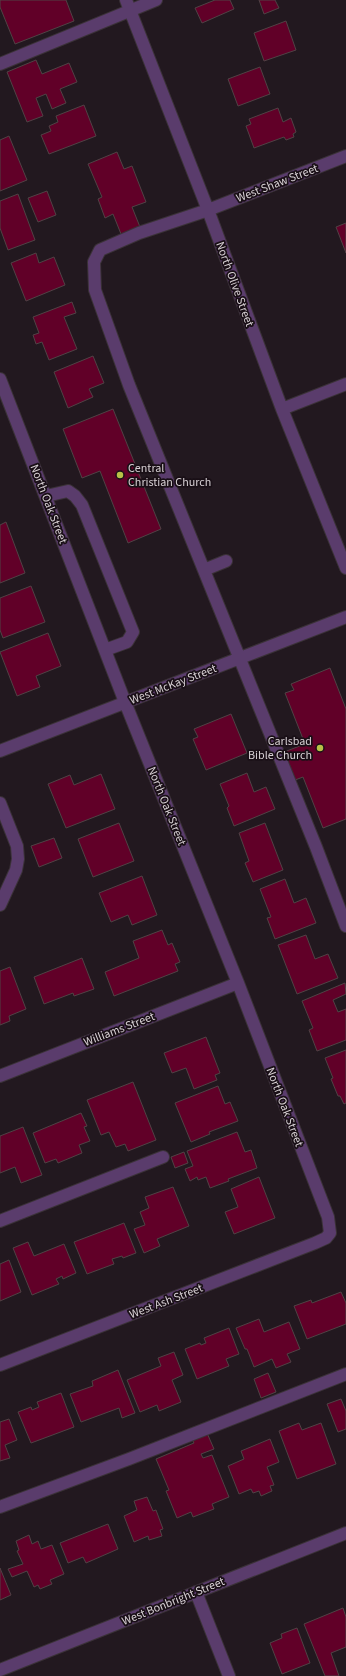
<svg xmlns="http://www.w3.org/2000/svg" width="346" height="1676" font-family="'Source Sans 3',sans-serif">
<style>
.building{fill:#610028;stroke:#504245}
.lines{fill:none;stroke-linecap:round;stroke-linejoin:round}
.minor-casing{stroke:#3b3238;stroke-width:14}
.minor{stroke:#5a3c6c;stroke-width:12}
.poi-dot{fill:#b8c147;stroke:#190f16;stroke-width:1.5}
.labels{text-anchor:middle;stroke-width:3.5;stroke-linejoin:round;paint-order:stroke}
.street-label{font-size:12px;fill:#d7d0d4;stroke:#190f16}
.poi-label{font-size:12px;fill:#d7d0d4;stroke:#190f16;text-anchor:start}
</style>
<rect width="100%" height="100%" fill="#22181f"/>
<path class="building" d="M0,0H66L74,21L15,44L0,7Z
M215,0H230L234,9L202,23L195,8Z
M259,0H275L279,8L264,14Z
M286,21L296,50L264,61L254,33Z
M36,60L42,74L69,63L77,82L60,89L66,103L52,109L46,94L36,98L43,116L27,122L7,72Z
M260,67L270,94L238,106L228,79Z
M84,105L96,136L49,154L41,135L51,131L49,126L58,122L56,116Z
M278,108L283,122L291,118L296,132L293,134L294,137L286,140L284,137L254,148L246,126L251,124L249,119Z
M9,136L27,180L0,191V140Z
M117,152L124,169L132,166L146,202L132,207L140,227L121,234L113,214L105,218L98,199L102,197L88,164Z
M47,191L56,215L38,222L28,198Z
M18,194L35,240L8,250L0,228V201Z
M346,223V253L336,227Z
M36,253L39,263L54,257L65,285L26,301L11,263Z
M72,302L76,313L64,317L77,349L49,360L42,342L36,344L33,335L39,333L33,317Z
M93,356L104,383L89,389L93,397L68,408L54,372Z
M113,409L161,529L128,543L100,471L82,478L63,429Z
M6,522L25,573L0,583V525Z
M31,586L45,622L3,638L0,630V598Z
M48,633L61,666L36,676L40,687L17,696L0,652Z
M330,668L346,709V819L323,828L303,777L295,780L284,752L305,744L285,693L294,690L291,684Z
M231,714L247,753L206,770L193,739L198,737L194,729Z
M247,773L254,792L266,787L275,809L234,826L227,808L229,806L220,784Z
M101,774L115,809L66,828L48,784L70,775L74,785Z
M119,823L134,861L93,877L78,839Z
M265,823L283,870L253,882L245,863L249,861L239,833Z
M54,838L62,858L39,867L31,846Z
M142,876L157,915L132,925L128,915L111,922L99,893Z
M285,879L294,903L306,898L316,923L275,939L267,918L271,917L260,889Z
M162,930L168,945L172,943L180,962L175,964L178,971L114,996L105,972L139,958L133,941Z
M306,935L315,959L328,954L338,978L297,994L278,945Z
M82,958L94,989L74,996L73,993L44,1004L34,977Z
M10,967L26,1009L9,1016L10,1021L0,1025V971Z
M345,983L346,994L333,1000L338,1012L346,1009V1040L317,1051L309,1030L313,1028L302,1001Z
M206,1037L220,1073L215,1075L217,1080L194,1089L186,1068L172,1073L164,1053Z
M346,1050V1103L344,1104L340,1096H338L331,1079L333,1078L325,1058Z
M133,1082L156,1140L128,1151L125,1144L116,1147L109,1132L101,1135L87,1100Z
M218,1086L225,1104L230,1102L238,1121L209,1132L210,1134L191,1142L175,1103Z
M81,1113L87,1126L84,1127L90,1141L79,1145L82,1153L58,1163L56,1159L45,1163L33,1133Z
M23,1127L42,1175L21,1183L15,1167L0,1173V1136Z
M237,1132L245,1152L251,1150L257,1168L228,1179L229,1181L210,1188L206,1177L198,1180L197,1177L190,1181L185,1169L193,1166L187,1151Z
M184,1152L188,1163L175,1168L171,1157Z
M259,1177L275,1218L234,1234L225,1212L238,1207L231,1189Z
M173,1187L189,1226L157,1239L160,1246L144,1253L134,1229L145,1225L140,1212L149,1208L145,1197Z
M124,1223L136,1253L123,1258L122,1256L112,1259L114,1264L87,1274L74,1242Z
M28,1242L34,1256L64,1244L76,1273L63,1279L62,1276L56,1279L59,1284L32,1295L13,1248Z
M9,1260L21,1292L0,1301V1264Z
M341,1292L346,1303V1324L307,1339L294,1306L311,1300L312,1303Z
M259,1319L264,1332L289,1322L300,1349L287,1354L291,1362L276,1368L272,1359L254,1367L247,1349H245L236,1328Z
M229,1328L239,1354L226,1359L229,1366L197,1379L185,1349L200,1343L201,1345L206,1343L204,1338Z
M174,1352L183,1375L172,1380L181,1402L159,1411L157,1405L140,1412L127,1380L161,1366L158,1358Z
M118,1370L135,1413L122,1418L119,1408L81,1422L70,1394L93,1386L92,1381Z
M268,1373L276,1392L261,1398L254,1379Z
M61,1393L74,1427L31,1443L18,1412L31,1407L32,1410L39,1407L37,1402Z
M341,1399L346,1411V1429L338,1432L327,1404Z
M9,1419L17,1440L5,1445L10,1458L0,1461V1422Z
M299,1423L302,1430L321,1423L336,1464L297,1479L279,1431Z
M207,1433L214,1449L201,1454L203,1458L212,1455L229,1497L212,1504L214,1509L193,1517L191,1512L177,1518L166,1491L169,1490L156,1459L194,1443L192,1439Z
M270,1439L279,1462L267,1467L274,1485L270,1486L272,1491L261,1496L259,1491L253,1493L251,1489L239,1494L228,1466L244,1459L241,1451Z
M147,1497L153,1511L156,1510L163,1529L160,1530L162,1536L149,1540L148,1536L134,1542L124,1516L137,1510L134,1501Z
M108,1524L118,1549L86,1563L83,1557L68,1563L60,1543Z
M29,1535L32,1544L38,1541L41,1549L52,1545L64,1574L50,1580L52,1584L40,1589L38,1585L34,1587L27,1571L12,1577L8,1569L23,1564L17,1551L19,1550L16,1541Z
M0,1568L11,1595L0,1600Z
M343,1608L346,1617V1647L331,1653L339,1676H325L304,1624Z
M297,1628L310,1663L282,1674L270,1643L282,1638L281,1634Z"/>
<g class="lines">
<defs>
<path id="minor" d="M126,0L208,210L282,409L346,568
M0,64L156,0
M346,156L208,210L139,233L100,250L94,262L95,290L129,385L316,847L346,926
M0,379L125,702L238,983L328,1217L330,1233L326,1238L315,1243L0,1365
M282,409L346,384
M46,496L68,491L75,496L82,505L133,632L127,642L105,650
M204,570L226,561
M0,751L346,617
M0,803L17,846L18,859L16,870L0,905
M0,1076L238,983
M0,1221L163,1157
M0,1507L129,1459L346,1374
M196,1592L229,1676
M0,1670L346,1533"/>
</defs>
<use href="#minor" class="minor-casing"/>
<use href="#minor" class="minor"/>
</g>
<g class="poi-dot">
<circle cx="120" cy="475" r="4"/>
<circle cx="320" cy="748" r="4"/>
</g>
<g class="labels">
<g class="street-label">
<text transform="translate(277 183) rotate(-21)" y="4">West Shaw Street</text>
<text transform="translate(235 284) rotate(70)" y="4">North Olive Street</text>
<text transform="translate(49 504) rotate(69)" y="4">North Oak Street</text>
<text transform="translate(173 684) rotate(-21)" y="4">West McKay Street</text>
<text transform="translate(167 806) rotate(68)" y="4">North Oak Street</text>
<text transform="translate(119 1029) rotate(-21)" y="4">Williams Street</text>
<text transform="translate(285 1107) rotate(69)" y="4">North Oak Street</text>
<text transform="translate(166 1301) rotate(-21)" y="4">West Ash Street</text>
<text transform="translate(173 1601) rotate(-22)" y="4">West Bonbright Street</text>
</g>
<g class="poi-label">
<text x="128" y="472">Central<tspan x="128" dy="14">Christian Church</tspan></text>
<text x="312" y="745" text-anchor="end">Carlsbad<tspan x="312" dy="14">Bible Church</tspan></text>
</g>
</g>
</svg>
